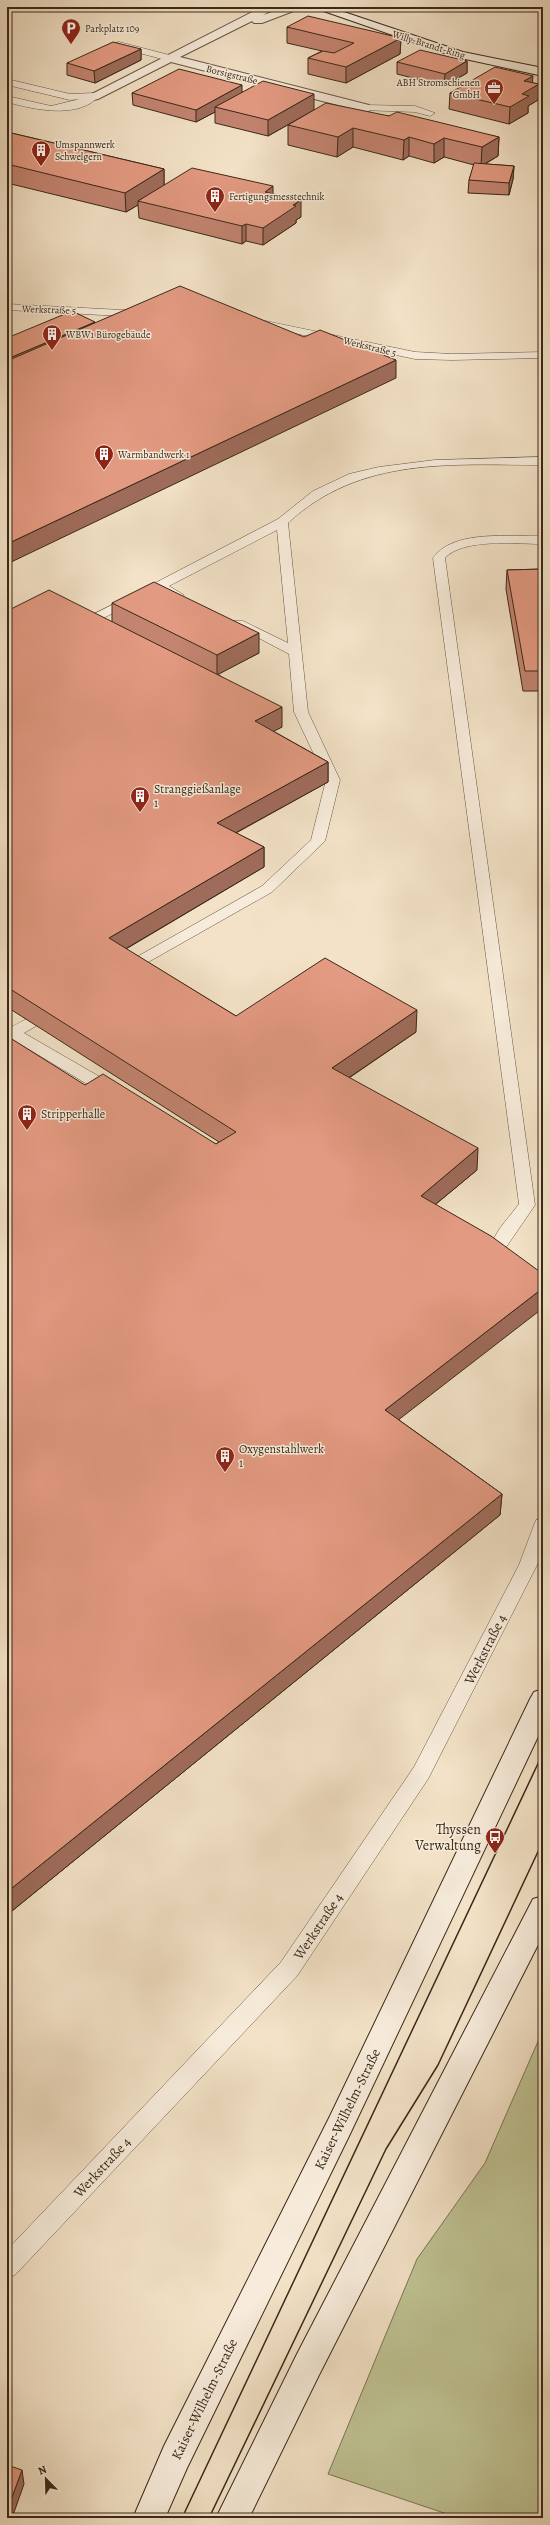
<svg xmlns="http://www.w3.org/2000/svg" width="550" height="2525" font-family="Alegreya,serif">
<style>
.green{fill:#bfc293;stroke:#7c7556}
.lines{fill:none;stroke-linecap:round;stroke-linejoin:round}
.lane-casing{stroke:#685644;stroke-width:1}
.street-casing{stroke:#685644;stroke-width:2}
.secondary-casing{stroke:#3a2818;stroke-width:2}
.lane{fill:#f7ecdb;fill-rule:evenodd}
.street{fill:#f7ecdb;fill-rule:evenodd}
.secondary{fill:#f7ecdb;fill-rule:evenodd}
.tram{stroke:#3a2818;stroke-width:1.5}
.wall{fill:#c38470;stroke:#3a2818}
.shaded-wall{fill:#9f6c5b;stroke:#3a2818}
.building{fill:#e39a82;stroke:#3a2818}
.labels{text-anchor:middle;stroke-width:3;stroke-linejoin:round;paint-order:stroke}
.far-poi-label{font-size:10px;fill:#3a2818;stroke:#f7ecdb;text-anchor:start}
.far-street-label{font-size:10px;fill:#3a2818;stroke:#f7ecdb}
.poi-label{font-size:12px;fill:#3a2818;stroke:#f7ecdb;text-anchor:start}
.near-street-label{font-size:14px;fill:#3a2818;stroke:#f7ecdb}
.near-poi-label{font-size:14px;fill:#3a2818;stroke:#f7ecdb;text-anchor:end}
</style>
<rect width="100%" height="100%" fill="#f3e2c7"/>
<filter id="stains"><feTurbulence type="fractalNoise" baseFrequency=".005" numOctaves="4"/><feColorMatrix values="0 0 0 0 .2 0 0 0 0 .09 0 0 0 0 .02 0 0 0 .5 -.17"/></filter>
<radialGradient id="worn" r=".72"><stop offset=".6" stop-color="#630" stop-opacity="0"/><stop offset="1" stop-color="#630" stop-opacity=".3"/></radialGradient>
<path class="green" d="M543,2030V2518H459L328,2474L417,2259L485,2163Z"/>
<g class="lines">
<defs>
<path id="lane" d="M119,42L173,56L175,58L170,61L116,47V43Z
M7,79L70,94L94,93L99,96C78,120 32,109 7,102V96L51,106L80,99L70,100L7,85Z
M365,105L415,106L435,113L430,116L415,112L362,110L360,108Z
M7,304L141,311L146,314L141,317L7,310Z
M251,318L415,352L452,354L543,352V358L452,360L415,359L247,323V319Z
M543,457V465C452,465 360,456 288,523L308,712L340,780L325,841L272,892L129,973H119L116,970L119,967L262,886L311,840L326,780L294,712L289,654L232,624L233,621H243L288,643L277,530L169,586L184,595L182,598H174L155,589L153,586L155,583L278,519L313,491L349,474L379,467L435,460Z
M543,536V544C516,544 463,538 445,558L535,1205L496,1262H484L482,1258L500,1228L519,1204L433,558C453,529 511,537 543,536Z
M132,595L136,596L138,599L136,602L85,627H75L74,624Z
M50,1007L55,1009L58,1012L55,1015L24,1033L119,1088L121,1092L119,1096H107L7,1036V1024L13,1026Z
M543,1518V1550L537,1565L428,1779L297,1976L15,2275L7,2278V2250L281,1962L414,1767L519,1565L534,1525L536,1520Z"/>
<path id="street" d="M262,7H277L263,15L287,7H304L262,23H254L252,21L180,57L369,105L371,108L369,111L365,112L171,62L98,99L94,100L88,96Z"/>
<path id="secondary" d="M312,7H329L463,52L543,68V76L456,57Z
M543,1689V1726L350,2134L187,2468L165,2518H133L164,2446L330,2116L530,1699L534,1692Z
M543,1896V1935L319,2375L249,2518H216L297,2354L533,1899Z"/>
</defs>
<use href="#lane" class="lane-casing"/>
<use href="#street" class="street-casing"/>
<use href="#secondary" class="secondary-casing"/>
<use href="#lane" class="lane"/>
<use href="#street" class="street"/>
<use href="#secondary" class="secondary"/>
<path class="tram" d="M182,2518L543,1753
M209,2518L386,2149L438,2065L543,1841"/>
</g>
<path class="wall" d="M287,27L401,38L400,54L346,83L308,74V58L322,51L287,43Z
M141,49V60L95,83L67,75V63Z
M467,61V73L444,86L397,74V62Z
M533,83L539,84L538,100L528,106V113L509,124L449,109L450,93Z
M242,92L314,110L389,116L499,137L498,156L485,164L514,166L513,179L509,195L468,193L469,180L474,165L444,157L434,163L409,156L403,160L353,147L337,157L288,145V125L307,114L268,136L215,123V112L196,122L133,105L132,93Z
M7,132L164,169V185L273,194L301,217L296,220V223L263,245L246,241L242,244L139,218L138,205L126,212L7,183Z
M543,569V691H523L506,589L507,570Z
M112,603L259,653L218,674L282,727L273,731L328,762V782L236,833L264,847V867L126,949L236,1016L416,1032L349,1078L477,1170L436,1204L399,1420L502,1494L500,1515L7,1915L85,1085L216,1144L219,1142L7,1007V611L112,622Z"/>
<path class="shaded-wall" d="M401,38L400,54L346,83V67Z
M141,49V60L95,83L94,71Z
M467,61V73L444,86L445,74Z
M533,76L532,88L539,84L538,100L528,106V113L509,124L510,107L524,81Z
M242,85V97L215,107V112L196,122V110Z
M314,94V110L268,136V120Z
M353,128V147L337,157L338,137Z
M409,137V156L403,160L404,140Z
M499,137L498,156L481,166L482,147Z
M444,138V157L434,163V144Z
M514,166L513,179L509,195V183Z
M164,169V189L138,201V205L126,212L125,193Z
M273,186V203L265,192Z
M301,200V217L296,220V223L263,245V228Z
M246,224V241L242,244V226Z
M95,322L96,342L7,380V359Z
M396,360V378L7,564V544Z
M259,633V653L217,675V655Z
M282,707V727L255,741V721Z
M328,762V782L217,843V823Z
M264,847V867L110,958L109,938Z
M417,1010L416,1032L332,1089V1068Z
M478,1148L477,1170L420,1217L421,1196Z
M543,1288V1308L384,1431L385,1410Z
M502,1494L500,1515L7,1915V1892Z
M22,2470L24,2484L12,2518H7V2511Z"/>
<path class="building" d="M308,16L401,38L346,67L308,58L323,51L334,53L354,43L287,27Z
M113,42L141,49L94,71L67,63Z
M420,50L467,61L445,74L397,62Z
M495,67L533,76L524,81L539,84L522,94L529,96L510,107L450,93Z
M179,69L242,85L196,110L132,93Z
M263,81L314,94L268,120L215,107Z
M326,103L389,116L397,112L499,137L482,147L444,138L434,144L409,137L404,140L353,128L338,137L288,125Z
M7,132L164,169L125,193L7,164Z
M474,163L514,166L509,183L469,180Z
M192,168L273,186L265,192L301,200L293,205L296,206L263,228L246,224L242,226L138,201Z
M180,286L304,337L320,330L396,360L7,544V361Z
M72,311L95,322L7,359V338Z
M543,569V671H525L507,570Z
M154,582L259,633L217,655L112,603Z
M49,590L282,707L255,721L328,762L217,823L264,847L109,938L236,1016L325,958L417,1010L332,1068L478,1148L421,1196L491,1236L543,1274V1288L385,1410L502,1494L7,1892V1036L85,1085L103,1074L216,1144L236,1132L7,987V611Z
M7,2465L22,2470L7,2511Z"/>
<defs>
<symbol id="parking-pin" viewBox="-11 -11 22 30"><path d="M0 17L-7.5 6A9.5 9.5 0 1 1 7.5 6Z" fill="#8f2418" stroke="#f7ecdb"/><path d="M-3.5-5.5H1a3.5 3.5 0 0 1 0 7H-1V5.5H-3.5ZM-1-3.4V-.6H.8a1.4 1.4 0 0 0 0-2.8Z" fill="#fff"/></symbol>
<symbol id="office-pin" viewBox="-11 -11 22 30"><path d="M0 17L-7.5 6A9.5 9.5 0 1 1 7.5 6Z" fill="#8f2418" stroke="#f7ecdb"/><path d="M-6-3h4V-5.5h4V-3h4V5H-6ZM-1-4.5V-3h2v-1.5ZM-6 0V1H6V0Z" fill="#fff"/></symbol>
<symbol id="building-pin" viewBox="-11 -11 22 30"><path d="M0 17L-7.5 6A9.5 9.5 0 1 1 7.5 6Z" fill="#8f2418" stroke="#f7ecdb"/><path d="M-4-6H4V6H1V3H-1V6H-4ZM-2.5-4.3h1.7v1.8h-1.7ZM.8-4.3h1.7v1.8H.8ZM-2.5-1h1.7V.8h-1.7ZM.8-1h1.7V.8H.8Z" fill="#fff"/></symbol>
<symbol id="bus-pin" viewBox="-11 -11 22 30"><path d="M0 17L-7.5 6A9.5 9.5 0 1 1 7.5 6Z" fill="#8f2418" stroke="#f7ecdb"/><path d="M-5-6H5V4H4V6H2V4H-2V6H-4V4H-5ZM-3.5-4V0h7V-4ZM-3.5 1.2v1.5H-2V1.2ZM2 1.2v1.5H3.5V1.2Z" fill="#fff"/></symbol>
</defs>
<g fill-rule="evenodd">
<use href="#parking-pin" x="60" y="17" width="22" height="30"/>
<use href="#office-pin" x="483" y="77" width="22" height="30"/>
<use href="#building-pin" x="30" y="139" width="22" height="30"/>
<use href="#building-pin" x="204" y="185" width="22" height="30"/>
<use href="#building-pin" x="41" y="323" width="22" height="30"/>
<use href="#building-pin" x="93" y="443" width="22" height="30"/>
<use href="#building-pin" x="129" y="785" width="22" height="30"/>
<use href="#building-pin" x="16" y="1103" width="22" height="30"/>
<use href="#building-pin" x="214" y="1445" width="22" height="30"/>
<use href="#bus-pin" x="484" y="1826" width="22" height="30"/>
</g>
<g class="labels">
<g class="far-poi-label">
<text x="85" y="32">Parkplatz 109</text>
<text x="480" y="86" text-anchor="end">ABH Stromschienen<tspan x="480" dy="12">GmbH</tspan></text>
<text x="55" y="148">Umspannwerk<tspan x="55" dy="12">Schwelgern</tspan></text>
<text x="229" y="200">Fertigungsmesstechnik</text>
<text x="66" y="338">WBW1 Bürogebäude</text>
<text x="118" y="458">Warmbandwerk 1</text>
</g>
<g class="far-street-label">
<text transform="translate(429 44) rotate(17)" y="4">Willy-Brandt-Ring</text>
<text transform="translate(232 74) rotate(14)" y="4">Borsigstraße</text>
<text transform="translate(49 309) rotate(2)" y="4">Werkstraße 5</text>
<text transform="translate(370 346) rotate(14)" y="4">Werkstraße 5</text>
</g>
<g class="poi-label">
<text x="154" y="793">Stranggießanlage<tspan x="154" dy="14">1</tspan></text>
<text x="41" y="1118">Stripperhalle</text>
<text x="239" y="1453">Oxygenstahlwerk<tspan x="239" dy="14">1</tspan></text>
</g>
<g class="near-street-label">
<text transform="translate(485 1649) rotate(-63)" y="5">Werkstraße 4</text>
<text transform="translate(318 1926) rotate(-56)" y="5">Werkstraße 4</text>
<text transform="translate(347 2109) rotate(-64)" y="5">Kaiser-Wilhelm-Straße</text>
<text transform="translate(102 2167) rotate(-47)" y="5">Werkstraße 4</text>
<text transform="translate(204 2399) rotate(-64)" y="5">Kaiser-Wilhelm-Straße</text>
</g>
<g class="near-poi-label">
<text x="481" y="1834">Thyssen<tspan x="481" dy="16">Verwaltung</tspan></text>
</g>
</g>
<rect width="550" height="2525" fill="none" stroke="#f3e2c7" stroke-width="24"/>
<rect x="8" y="8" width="534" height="2509" fill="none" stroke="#3a2818" stroke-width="2"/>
<rect x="12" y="12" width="526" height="2501" fill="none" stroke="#3a2818"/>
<g transform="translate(46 2479) rotate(337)" stroke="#f7ecdb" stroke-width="3" paint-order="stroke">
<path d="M0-3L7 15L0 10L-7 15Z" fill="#3a2818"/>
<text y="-6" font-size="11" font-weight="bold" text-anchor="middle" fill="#3a2818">N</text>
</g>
<rect width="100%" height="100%" filter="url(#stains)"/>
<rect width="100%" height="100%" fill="url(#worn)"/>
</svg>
